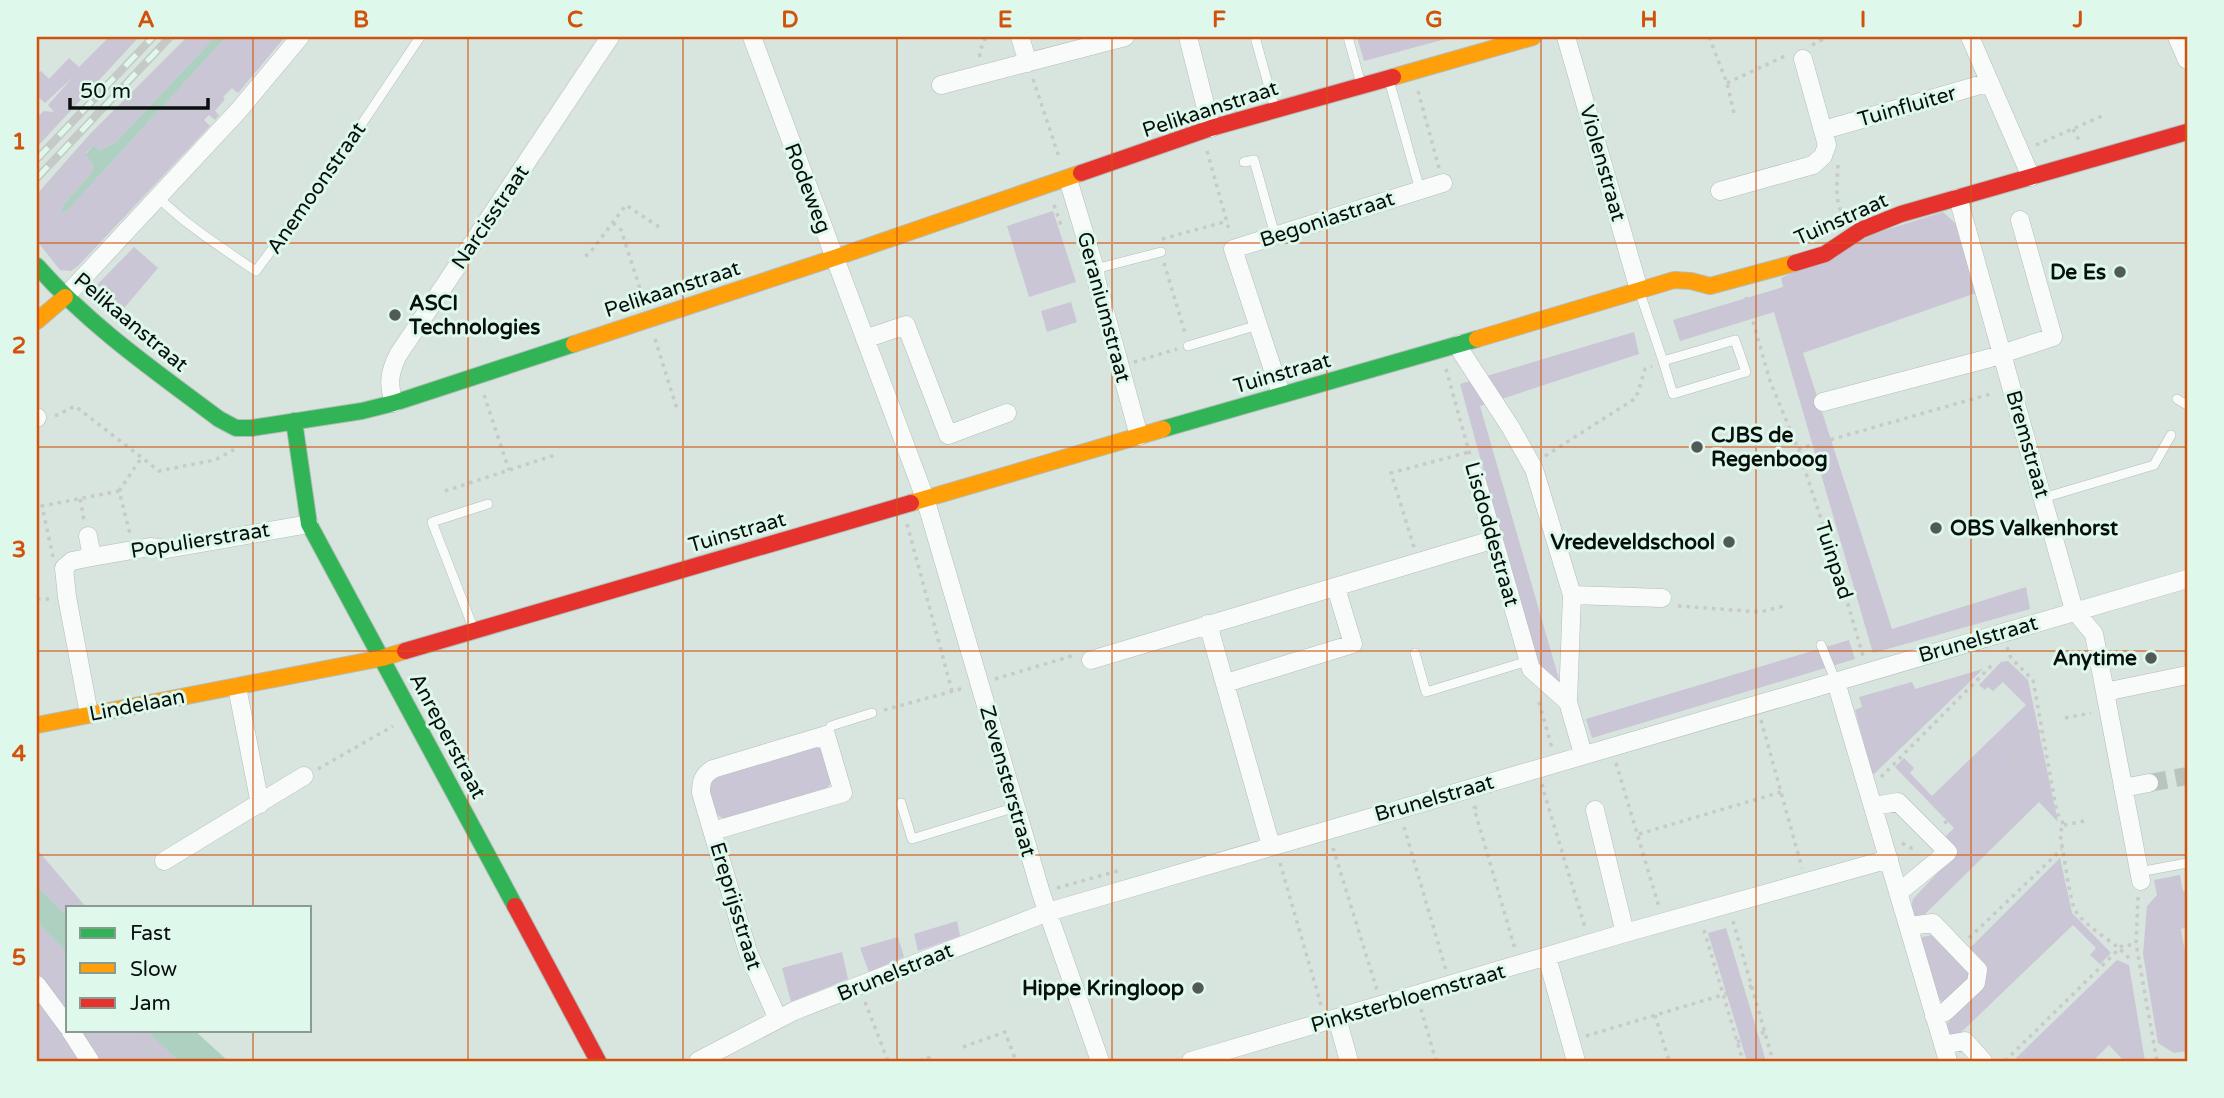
<svg xmlns="http://www.w3.org/2000/svg" width="2224" height="1098" font-family="'Varela Round',sans-serif">
<style>
.green{fill:#cac6d6}
.water{fill:#add0c0}
.lines{fill:none;stroke-linecap:round;stroke-linejoin:round}
.street-tunnel{stroke:#b9c4bf;stroke-width:18;stroke-dasharray:18 9;stroke-linecap:butt}
.lane-casing{stroke:#b3bdb8;stroke-width:10}
.street-casing{stroke:#b3bdb8;stroke-width:19}
.fast-casing{stroke:#b3bdb8;stroke-width:18}
.slow-casing{stroke:#b3bdb8;stroke-width:18}
.jam-casing{stroke:#b3bdb8;stroke-width:18}
.path{stroke:#c7cac9;stroke-width:3.5;stroke-dasharray:3.5 5;stroke-linecap:butt}
.lane{stroke:#f9fbfa;stroke-width:9}
.street{stroke:#f9fbfa;stroke-width:18}
.fast{stroke:#30b455;stroke-width:16}
.slow{stroke:#ff9f0a;stroke-width:16}
.jam{stroke:#e5322d;stroke-width:16}
.rail-casing{stroke:#c5c9c7;stroke-width:8}
.rail{stroke:#dff8ec;stroke-width:5;stroke-dasharray:16;stroke-linecap:butt}
.grid{fill:none;stroke:#d2520c;stroke-width:2;stroke-opacity:0.55}
.poi-dot{fill:#515a56;stroke:#dff8ec;stroke-width:2.5}
.labels{text-anchor:middle;stroke-width:6;stroke-linejoin:round;paint-order:stroke}
.street-label{font-size:21px;fill:#08100d;stroke:#dff8ec}
.poi-label{font-size:21px;font-weight:bold;fill:#08100d;stroke:#dff8ec;text-anchor:end}
.neatline{fill:none;stroke:#d2520c;stroke-width:2.5}
.grid-label{font-size:23px;text-anchor:middle;font-weight:bold;fill:#d2520c}
</style>
<rect width="100%" height="100%" fill="#d8e4de"/>
<path class="green" d="M109,37H139L37,147V117L44,111L54,112L48,105L73,77L45,103L37,96V75L41,71L49,79L69,58L79,67Z
M187,37H215L116,142L101,150L93,146L86,153L93,165L92,172L61,208L62,211L66,212L226,37H285L238,93L232,88L223,97L225,99L215,111L219,115L215,120L209,115L204,120L210,126L79,265L71,271L60,270L37,241V194L90,134Z
M1357,37H1453L1364,61Z
M1053,211L1076,282L1029,297L1007,226Z
M1943,212L1955,223L1976,293L1803,353L1892,629L2026,587L2030,609L1873,653L1774,312L1680,341L1673,320L1783,287L1781,278L1876,233Z
M134,247L158,268L114,320L91,299L93,289Z
M1071,302L1077,322L1047,332L1041,311Z
M1634,332L1639,354L1480,406L1561,686L1538,669L1460,384Z
M1849,640L1855,659L1592,738L1586,719Z
M2008,661L2028,680L2058,822L2039,802L1921,918H1915L1911,908L1913,899L1958,851L1944,838L1954,828L1895,767L1904,758L1914,768L1910,773L1932,796L2026,705L2003,682L1993,691L1988,687L1985,690L1979,685L2001,662Z
M1983,669L1874,774L1872,773L1855,710L1862,707L1859,697L1912,682L1915,689Z
M816,747L822,749L833,781L822,794L729,820C711,817 711,801 707,785L711,778Z
M37,845L40,853L86,907H68V917L37,886Z
M2060,858L2072,913L2111,953L2100,964L2090,955L2096,948L2073,925L1954,1039H1948L1946,1025L1985,977L1987,969L1969,949Z
M2180,875L2183,891H2187V927L2181,929L2187,963V1051L2174,1053L2158,1043L2143,954L2147,906L2157,895L2154,880Z
M37,919L43,928L68,954V1015L37,973Z
M957,921L960,936L918,951L914,934Z
M1726,928L1766,1061H1747L1708,933Z
M1932,935L1967,970L1970,977L1944,1002L1937,999L1920,941L1922,937Z
M898,937L904,957L869,972L860,948Z
M842,952L848,979L791,1002L782,968Z
M2117,960L2129,965L2145,1061H2124L2109,1045L2093,1061H2013Z
M37,1000L65,1034L81,1061H37Z
M80,1030H146L178,1061H98Z"/>
<path class="water" d="M215,37H226L66,212L62,211L61,208L92,172L93,165L86,154L93,146L101,150L116,142Z
M37,886L68,917V954L43,928L37,919Z
M146,1030H194L228,1061H178Z"/>
<g class="lines">
<path class="street-tunnel" d="M2149,783L2187,776"/>
<defs>
<path id="lane" d="M1255,37L1275,109
M1348,37L1361,84
M1389,80L1420,190
M1244,162L1254,160L1275,235
M158,197C187,226 222,248 256,271L343,152L420,37
M1095,269L1161,252
M1639,290L1663,361L1735,340L1746,372L1673,394L1663,361
M1188,346L1258,325
M2177,399L2187,405
M2043,498L2154,465L2171,435
M474,630L432,522L488,504
M1821,645L1836,682
M1415,653L1426,692L1528,661
M826,735L831,726L872,713
M901,803L912,839L1016,807
M2139,872L2187,863"/>
<path id="street" d="M752,37L925,498L1041,893L1100,1061
M1020,37L1028,63
M1188,37L1211,128
M1566,37L1639,290
M1970,37L2031,177
M2177,37L2187,60
M941,85L1125,37
M1824,130L1990,82
M1068,179L1095,269L1096,279L1139,436
M1720,191L1813,165L1823,156L1827,145L1803,59
M1958,198L2074,610L2094,634L2141,881
M65,297L239,110L300,37
M865,339L906,325L948,435L1007,413
M1460,344L1462,353L1511,428L1534,469L1572,595L1568,702L1583,754
M1281,394L1233,249L1443,183
M1823,402L1990,358L2053,337L2020,220
M394,403C388,384 389,373 398,355L610,37
M37,417V418
M1475,475L1531,669L1568,702
M88,536L92,557
M1572,595L1662,598
M1208,624L1271,846
M1091,660L1492,540
M1836,682L1948,1061
M1226,683L1353,644L1336,588
M237,687L260,804
M2105,692L2187,675
M89,714L67,597L64,568L72,561L92,557L150,547L167,549L309,524
M2123,788L2149,783
M1874,806L1898,802L1948,852L1898,893
M1595,810L1625,933
M713,831L843,793L826,735L713,769C703,775 701,781 701,793L748,952L778,1019
M164,861L304,776
M1909,926L1933,923L1978,970L1976,983L1945,1012L1934,1016
M1547,957L1576,1061
M37,985L68,1027
M1337,1018L1349,1061
M70,1030L90,1061
M1943,1045L1965,1041L1983,1061
M698,1061L794,1011L1048,912L2187,579
M1191,1061L1625,933L1889,859"/>
<path id="fast" d="M37,266C90,326 155,371 219,419L236,428H252L362,411L394,403L574,344
M294,421L309,524L515,906
M1163,429L1477,339"/>
<path id="slow" d="M1393,77L1533,37
M37,321L65,297
M1477,339L1674,280L1691,281L1710,286L1795,263
M574,344L834,258L1081,173
M911,503L1163,429
M37,725L382,658L405,651"/>
<path id="jam" d="M1081,173L1211,128L1393,77
M1795,263L1825,254L1861,230L1901,214L2187,132
M405,651L911,503
M515,906L598,1061"/>
</defs>
<use href="#lane" class="lane-casing"/>
<use href="#street" class="street-casing"/>
<use href="#fast" class="fast-casing"/>
<use href="#slow" class="slow-casing"/>
<use href="#jam" class="jam-casing"/>
<path class="path" d="M1709,37L1727,83L1734,113
M1812,45L1827,37
M980,57C978,48 985,45 985,37
M1033,79L1059,157
M1727,83L1785,56
M1418,91L1439,168
M2073,129L2080,142
M37,138L132,37
M2036,145L2102,116
M1207,151L1230,233
M1838,165C1837,183 1834,203 1845,219
M1054,205L1062,228
M37,211L63,170L193,37
M613,223L621,230L644,301
M1162,239L1228,221
M585,256L589,254L626,205L659,227
M1164,263L1185,333
M1746,297L1770,381L1798,449L1838,570L1863,656
M655,339L677,409
M1134,362L1177,349
M1446,369L1471,459
M484,395L509,470
M55,416L75,406L159,471L215,460L235,449
M1798,449L1994,393
M1545,456L1636,398L1645,369L1652,366
M119,491L142,457
M445,491L555,455
M80,499L84,520
M907,524L952,691
M1414,547L1391,473L1469,452
M53,557L42,506L119,491L130,534
M37,599H52
M1678,606L1760,612L1784,606
M1995,608L1998,617
M2007,647L2011,658L2033,680L2057,813L2064,825L2060,832L2061,841C2064,854 2070,901 2075,910C2086,929 2120,944 2131,961
M995,679L1075,655
M1539,702L1552,748
M884,710L964,688
M2065,718L2091,713
M1761,720L1802,868
M1616,763L1659,907
M318,769L393,726
M1881,777L1994,663
M1544,785L1542,786L1585,927
M1477,807L1474,808L1515,949
M1944,823L1983,805L1991,799C2007,777 2013,743 2040,731
M2064,825L2085,821
M1404,827L1446,970
M1639,834L1781,792
M1902,843L1911,848L1917,846
M1333,848L1377,990
M1280,863L1321,1005
M1057,888L1121,870
M2138,897L2136,944L2157,1061
M1928,907L1927,902L1934,890L1933,886
M1733,921L1773,1061
M1704,930L1743,1061
M1969,938L2062,849
M37,944L68,973
M865,1002L888,1061
M1421,1009L1436,1061
M1655,1015L1669,1061
M128,1030L160,1061
M1586,1036L1752,986
M1737,1042L1765,1032
M963,1047L1005,1032L1016,1061
M919,1061L935,1056
M2005,1061L2123,945H2132"/>
<use href="#lane" class="lane"/>
<use href="#street" class="street"/>
<use href="#fast" class="fast"/>
<use href="#slow" class="slow"/>
<use href="#jam" class="jam"/>
<defs>
<path id="rail" d="M37,159L153,37
M37,178L170,37"/>
</defs>
<use href="#rail" class="rail-casing"/>
<use href="#rail" class="rail"/>
</g>
<path class="grid" d="M253,37V907M468,37V1061M683,37V1061M897,37V1061M1112,37V1061M1327,37V1061M1541,37V1061M1756,37V1061M1971,37V1061M37,243H2187M37,447H2187M37,651H2187M37,855H2187M253,1030V1061"/>
<g class="poi-dot">
<circle cx="2120" cy="272" r="7"/>
<circle cx="395" cy="315" r="7"/>
<circle cx="1697" cy="447" r="7"/>
<circle cx="1936" cy="528" r="7"/>
<circle cx="1729" cy="542" r="7"/>
<circle cx="2151" cy="658" r="7"/>
<circle cx="1198" cy="988" r="7"/>
</g>
<g class="labels">
<g class="street-label">
<text transform="translate(1907 106) rotate(-16)" y="7">Tuinfluiter</text>
<text transform="translate(1210 109) rotate(-18)" y="7">Pelikaanstraat</text>
<text transform="translate(1603 163) rotate(74)" y="7">Violenstraat</text>
<text transform="translate(316 188) rotate(-55)" y="7">Anemoonstraat</text>
<text transform="translate(808 188) rotate(69)" y="7">Rodeweg</text>
<text transform="translate(490 217) rotate(-56)" y="7">Narcisstraat</text>
<text transform="translate(1327 219) rotate(-18)" y="7">Begoniastraat</text>
<text transform="translate(1841 219) rotate(-24)" y="7">Tuinstraat</text>
<text transform="translate(672 289) rotate(-18)" y="7">Pelikaanstraat</text>
<text transform="translate(1104 307) rotate(75)" y="7">Geraniumstraat</text>
<text transform="translate(131 322) rotate(40)" y="7">Pelikaanstraat</text>
<text transform="translate(1282 373) rotate(-16)" y="7">Tuinstraat</text>
<text transform="translate(2028 444) rotate(74)" y="7">Bremstraat</text>
<text transform="translate(737 532) rotate(-16)" y="7">Tuinstraat</text>
<text transform="translate(1492 534) rotate(74)" y="7">Lisdoddestraat</text>
<text transform="translate(200 540) rotate(-9)" y="7">Populierstraat</text>
<text transform="translate(1834 560) rotate(72)" y="7">Tuinpad</text>
<text transform="translate(1978 639) rotate(-16)" y="7">Brunelstraat</text>
<text transform="translate(137 705) rotate(-11)" y="7">Lindelaan</text>
<text transform="translate(448 736) rotate(62)" y="7">Anreperstraat</text>
<text transform="translate(1008 781) rotate(74)" y="7">Zevensterstraat</text>
<text transform="translate(1434 798) rotate(-16)" y="7">Brunelstraat</text>
<text transform="translate(736 906) rotate(73)" y="7">Ereprijsstraat</text>
<text transform="translate(895 972) rotate(-22)" y="7">Brunelstraat</text>
<text transform="translate(1408 998) rotate(-16)" y="7">Pinksterbloemstraat</text>
</g>
<g class="poi-label">
<text x="2106" y="279">De Es</text>
<text x="409" y="310" text-anchor="start">ASCI<tspan x="409" dy="24">Technologies</tspan></text>
<text x="1711" y="442" text-anchor="start">CJBS de<tspan x="1711" dy="24">Regenboog</tspan></text>
<text x="1950" y="535" text-anchor="start">OBS Valkenhorst</text>
<text x="1715" y="549">Vredeveldschool</text>
<text x="2137" y="665">Anytime</text>
<text x="1184" y="995">Hippe Kringloop</text>
</g>
</g>
<rect width="2224" height="1098" fill="none" stroke="#dff8ec" stroke-width="77"/>
<rect x="66" y="906" width="245" height="126" fill="#dff8ec" stroke="#899b93" stroke-width="2"/>
<rect x="80" y="928" width="35" height="10" fill="#30b455" stroke="#899b93" stroke-width="2"/>
<text x="130" y="940" font-size="21" fill="#08100d">Fast</text>
<rect x="80" y="963" width="35" height="10" fill="#ff9f0a" stroke="#899b93" stroke-width="2"/>
<text x="130" y="976" font-size="21" fill="#08100d">Slow</text>
<rect x="80" y="998" width="35" height="10" fill="#e5322d" stroke="#899b93" stroke-width="2"/>
<text x="130" y="1010" font-size="21" fill="#08100d">Jam</text>
<path d="M70 98v10h138v-10" fill="none" stroke="#08100d" stroke-width="3.5"/>
<text x="80" y="98" font-size="21" fill="#08100d" stroke="#dff8ec" stroke-width="5" paint-order="stroke">50 m</text>
<rect x="38" y="38" width="2148" height="1022" class="neatline"/>
<g class="grid-label">
<text x="146" y="27">A</text>
<text x="361" y="27">B</text>
<text x="575" y="27">C</text>
<text x="790" y="27">D</text>
<text x="1005" y="27">E</text>
<text x="1219" y="27">F</text>
<text x="1434" y="27">G</text>
<text x="1649" y="27">H</text>
<text x="1863" y="27">I</text>
<text x="2078" y="27">J</text>
<text x="19" y="149">1</text>
<text x="19" y="353">2</text>
<text x="19" y="557">3</text>
<text x="19" y="761">4</text>
<text x="19" y="965">5</text>
</g>
</svg>
